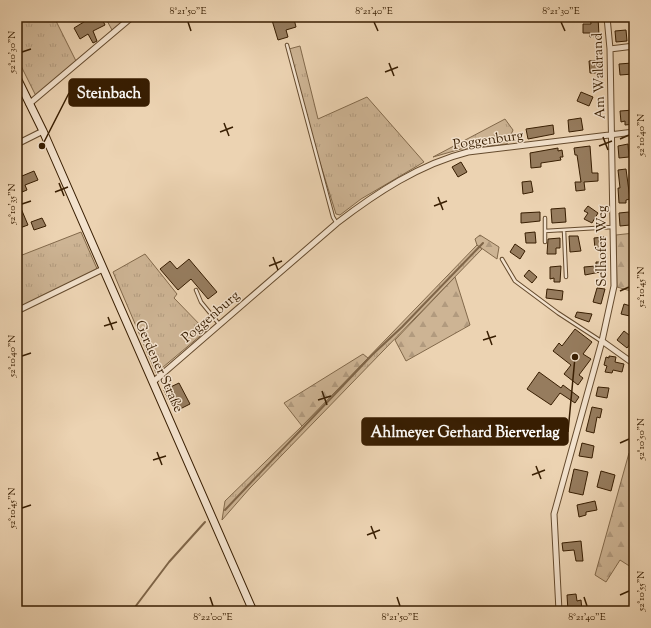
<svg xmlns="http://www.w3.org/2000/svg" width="651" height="628" font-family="'Sorts Mill Goudy',serif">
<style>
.grass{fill:url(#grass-tufts);stroke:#82694b}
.forest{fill:url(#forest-firs);stroke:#82694b}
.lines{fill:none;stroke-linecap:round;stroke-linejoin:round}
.stream{stroke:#7f6548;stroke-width:2}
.building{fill:#967c5e;stroke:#381e02}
.lane-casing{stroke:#654b2e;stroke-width:4.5}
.street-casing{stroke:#654b2e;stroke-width:7}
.secondary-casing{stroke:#381e02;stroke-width:9}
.lane{stroke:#f3e2cd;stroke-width:2.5}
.street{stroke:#f3e2cd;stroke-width:5}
.secondary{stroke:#f3e2cd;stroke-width:7}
.ticks{fill:none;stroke:#381e02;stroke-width:1.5}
.labels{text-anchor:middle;stroke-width:3;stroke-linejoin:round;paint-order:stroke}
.street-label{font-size:14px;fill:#381e02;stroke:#f3e2cd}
.leader{fill:none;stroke:#381e02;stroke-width:1.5}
.callout-dot{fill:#381e02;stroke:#f3e2cd;stroke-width:1.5}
.callout{fill:#381e02;stroke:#381e02;stroke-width:1.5}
.callout-label{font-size:15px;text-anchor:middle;font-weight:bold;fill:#fff}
.neatline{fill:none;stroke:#381e02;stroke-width:1.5}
.ticks-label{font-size:10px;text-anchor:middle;fill:#381e02}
</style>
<defs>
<pattern id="grass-tufts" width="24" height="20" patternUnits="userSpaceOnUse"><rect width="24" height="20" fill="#cdb494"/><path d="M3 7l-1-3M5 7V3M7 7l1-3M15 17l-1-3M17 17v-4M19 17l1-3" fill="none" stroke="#b19a7e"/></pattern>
<pattern id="forest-firs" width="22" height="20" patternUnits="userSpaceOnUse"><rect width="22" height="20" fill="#cdb494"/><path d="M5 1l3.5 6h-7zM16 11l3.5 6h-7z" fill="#b19a7e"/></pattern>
</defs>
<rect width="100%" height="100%" fill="#ecd3b2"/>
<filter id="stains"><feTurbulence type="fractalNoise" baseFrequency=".005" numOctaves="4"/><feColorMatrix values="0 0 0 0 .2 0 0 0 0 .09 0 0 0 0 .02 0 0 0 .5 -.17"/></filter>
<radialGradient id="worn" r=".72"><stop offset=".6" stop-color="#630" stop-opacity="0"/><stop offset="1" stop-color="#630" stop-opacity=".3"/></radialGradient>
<path class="grass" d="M17,17H54L76,61L36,96L17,58Z
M105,17H128L112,30Z
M300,46L318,119L367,97L424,162L361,199L340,215L336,214L308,124L289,49Z
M505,119L513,130L507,144L461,149L433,157Z
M81,232L98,271L17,310V257Z
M477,245L482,249L250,488L222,520L225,501L302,426Z
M145,254L177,294L174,298L206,331L156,373L113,272Z"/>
<path class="forest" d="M634,233V292L617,287L616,235Z
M480,235L499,247L497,259L477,245L475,239Z
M455,277L470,325L406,361L395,340Z
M363,354L368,358L302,426L284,403Z
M629,453L634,454V569L620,560L606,582L595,575Z"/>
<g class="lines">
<path class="stream" d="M225,510L372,355L402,327L483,243
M132,611L169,562L205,522"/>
</g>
<path class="building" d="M92,17H101L105,25L93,31L97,41L93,43L88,34L80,39L74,28Z
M271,17H283L285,21L294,19L296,27L286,30L288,37L278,40Z
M590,17H598L599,36L590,37V33H583V24H591Z
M626,30L627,41L616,42L615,31Z
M600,60L601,73H590L589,61Z
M632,63L633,74L620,75L619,64Z
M581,92L593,97L589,106L577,101Z
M634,110V124L625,125V121L621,122L620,111Z
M581,118L583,130L569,132L568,120Z
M553,125L554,134L528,139L526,129Z
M628,144L629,157L619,158L618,146Z
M590,146L592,173H598V181L584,182L585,190L576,191L575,182H581L577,155H575L574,148Z
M558,148V151L562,150L563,157H560L561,160L541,163V167L531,168L530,153Z
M461,162L467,172L458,177L452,167Z
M17,164L22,176L34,171L38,180L25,185L27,190L17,194Z
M626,169L630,199L626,200V203H619L618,188H620L618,170Z
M531,181L533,192L523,194L522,182Z
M17,199L28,225L17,229Z
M588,206L598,213L592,223L584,219L588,213L584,211Z
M565,208L566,222L552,223L551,209Z
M540,212V221L521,223V213Z
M629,212L630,225L620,226L619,213Z
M42,218L46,226L34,230L31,222Z
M535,232L536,243H526L525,233Z
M569,236H578L581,251L570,252Z
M604,237L605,248L595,249L594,238Z
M560,238V248H556V254H547L548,239Z
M515,244L525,251L520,259L510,252Z
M189,259L217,292L208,299L191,279L178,290L160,269L170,261L177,269Z
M596,262H604L605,271L585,275L584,267L596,266Z
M561,266L560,282H554V278L550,279V267Z
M529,270L537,277L532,283L524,276Z
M597,288L605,289L601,304L593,302Z
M547,289L563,291L562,300L546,298Z
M624,304L634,307V317L621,314Z
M577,312L592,314L589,322L575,317Z
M575,329L592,342L583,354L591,359L579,375L583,378L578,385L564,374L571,365L553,351L559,343L562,346Z
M624,331L634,339L627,348L617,340Z
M609,356L616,357L615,362L624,364L622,372L613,370L612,373L605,372L607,366L604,365L606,357L609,358Z
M539,372L561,388L563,385L579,397L575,403L560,393L551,405L527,389Z
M179,383L190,404L180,409L175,398L169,401L164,390Z
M598,387L609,388L607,398L596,396Z
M592,407L602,409L600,418L597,417L594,433L586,431Z
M582,443L594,446L592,458L579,456Z
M574,469L588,472L583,495L569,492Z
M601,471L615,475L611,491L597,487Z
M595,501L597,510L586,512V515L579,517L577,505Z
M581,541L583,561H576L574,550L563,551L562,543Z
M576,594L577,601L581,600L582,611H568L567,595Z"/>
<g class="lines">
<defs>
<path id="lane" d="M287,45L333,217L336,222
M545,218V242
M564,230L566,277
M545,231L613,227
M502,259L515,281L558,313L601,341
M196,290L201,302L219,324"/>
<path id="street" d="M610,49L634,46
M29,104L132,17
M17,144L43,131
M17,311L103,269
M602,341L634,364
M153,382L337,223C376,193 420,164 468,152L634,132
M559,611L554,514L602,341L614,286L610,49L607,17"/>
<path id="secondary" d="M17,78L43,131L253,611"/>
</defs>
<use href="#lane" class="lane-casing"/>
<use href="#street" class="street-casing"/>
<use href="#secondary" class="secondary-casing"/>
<use href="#lane" class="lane"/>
<use href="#street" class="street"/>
<use href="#secondary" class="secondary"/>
</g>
<path class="ticks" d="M188,22L191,31M374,22L378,31M561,22L565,31M22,52L31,49M389,63L394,76M385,72L398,67M224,123L229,136M220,132L233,127M603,137L608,150M620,139L629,135M599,146L612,141M59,183L64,196M55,192L68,187M438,197L443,210M22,204L31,201M434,206L447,201M273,257L278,270M269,266L282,261M620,291L629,287M108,317L113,330M104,326L117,322M487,331L492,345M483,340L496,336M22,356L31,353M322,391L327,405M318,400L331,396M620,443L629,439M157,452L162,465M153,460L166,456M536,466L541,479M532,475L545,470M22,508L31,505M371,526L376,539M367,535L380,530M620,595L629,591M210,597L213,606M397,597L400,606M584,597L587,606"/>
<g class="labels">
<g class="street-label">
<text transform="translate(598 76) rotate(-92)" y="5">Am Waldrand</text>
<text transform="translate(488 139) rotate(-8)" y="5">Poggenburg</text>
<text transform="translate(601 246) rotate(-90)" y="5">Selhofer Weg</text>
<text transform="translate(210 316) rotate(-41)" y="5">Poggenburg</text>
<text transform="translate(160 366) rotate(66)" y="5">Gerdener Straße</text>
</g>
</g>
<path class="leader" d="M42 146L69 93M575 357L568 432"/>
<g class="callout-dot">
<circle cx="42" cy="146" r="4"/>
<circle cx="575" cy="357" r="4"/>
</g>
<g class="callout">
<rect x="69" y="79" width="80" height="27" rx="4"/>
<rect x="362" y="418" width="206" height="27" rx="4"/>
</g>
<g class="callout-label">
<text x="109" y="98">Steinbach</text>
<text x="465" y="437">Ahlmeyer Gerhard Bierverlag</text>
</g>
<rect width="651" height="628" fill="none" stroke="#ecd3b2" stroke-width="44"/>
<rect x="22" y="22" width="607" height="584" class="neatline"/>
<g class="ticks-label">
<text x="188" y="14">8°21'50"E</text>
<text x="374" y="14">8°21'40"E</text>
<text x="561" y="14">8°21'30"E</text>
<text transform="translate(11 52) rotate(-90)" y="4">52°10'30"N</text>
<text transform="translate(640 135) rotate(-90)" y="4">52°10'40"N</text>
<text transform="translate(11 204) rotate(-90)" y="4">52°10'35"N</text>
<text transform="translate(640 287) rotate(-90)" y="4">52°10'45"N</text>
<text transform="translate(11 356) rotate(-90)" y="4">52°10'40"N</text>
<text transform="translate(640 439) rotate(-90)" y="4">52°10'50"N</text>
<text transform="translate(11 508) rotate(-90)" y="4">52°10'45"N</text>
<text transform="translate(640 591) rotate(-90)" y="4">52°10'55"N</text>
<text x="213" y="620">8°22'00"E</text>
<text x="400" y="620">8°21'50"E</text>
<text x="587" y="620">8°21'40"E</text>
</g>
<rect width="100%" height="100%" filter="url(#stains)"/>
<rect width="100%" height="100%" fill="url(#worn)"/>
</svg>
